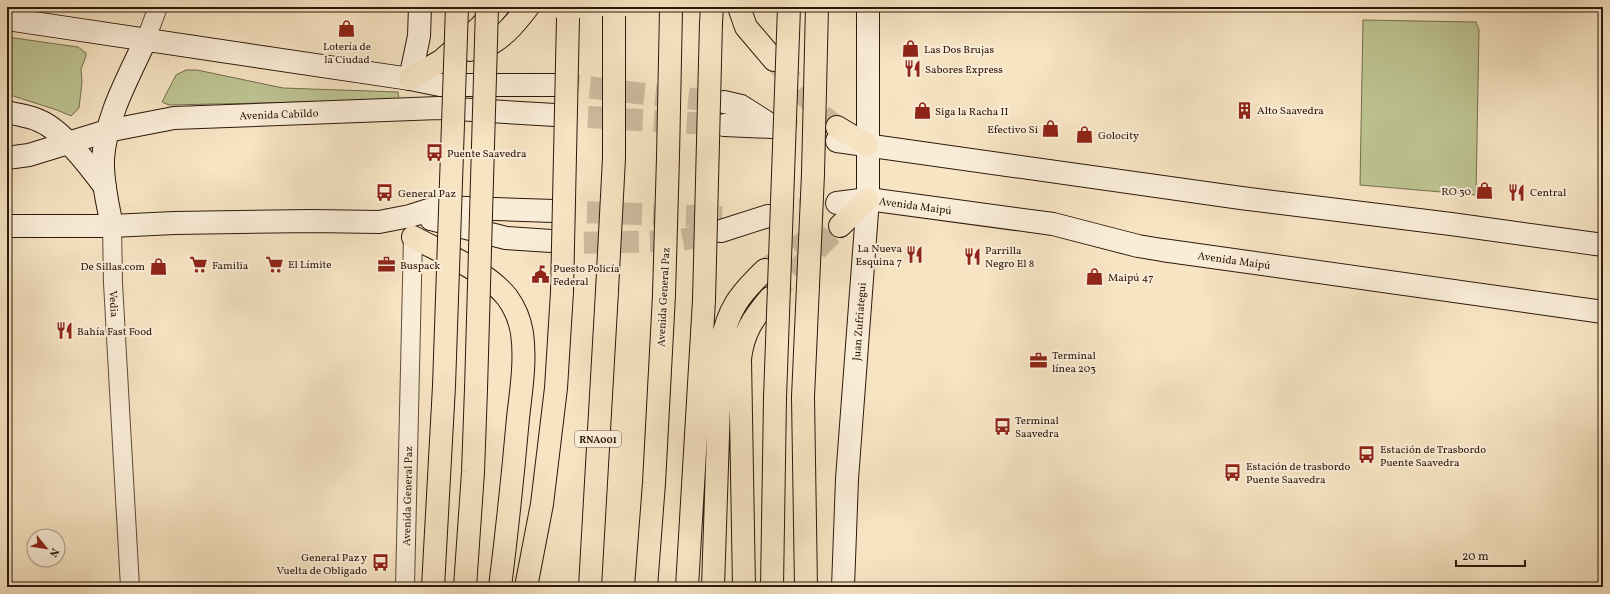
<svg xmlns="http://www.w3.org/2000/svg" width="1610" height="594" font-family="Vollkorn,serif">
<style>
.green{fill:#bec493;stroke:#756e4f}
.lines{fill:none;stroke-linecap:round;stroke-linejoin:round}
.secondary-tunnel{stroke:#cebb9e;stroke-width:22;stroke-dasharray:22 11;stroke-linecap:butt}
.highway-tunnel{stroke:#cebb9e;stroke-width:22;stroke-dasharray:22 11;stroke-linecap:butt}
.street-casing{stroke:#5f4b39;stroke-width:20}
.secondary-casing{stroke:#2c180b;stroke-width:24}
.highway-casing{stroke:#2c180b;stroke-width:24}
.street{stroke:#faedd8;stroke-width:18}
.secondary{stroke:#faedd8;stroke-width:22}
.highway{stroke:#f7e4c3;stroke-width:22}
.highway-bridge-casing{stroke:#2c180b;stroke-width:24;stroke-linecap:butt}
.highway-bridge{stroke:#f7e4c3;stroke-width:22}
.labels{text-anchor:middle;stroke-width:4;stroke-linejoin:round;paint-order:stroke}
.shield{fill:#faedd8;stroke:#6a5848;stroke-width:1}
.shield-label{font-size:10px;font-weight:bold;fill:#2c180b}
.poi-label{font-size:11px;fill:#2c180b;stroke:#faedd8;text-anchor:start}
.street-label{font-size:11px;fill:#2c180b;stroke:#faedd8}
</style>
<rect width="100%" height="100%" fill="#f7e4c3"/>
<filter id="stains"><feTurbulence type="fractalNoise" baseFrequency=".005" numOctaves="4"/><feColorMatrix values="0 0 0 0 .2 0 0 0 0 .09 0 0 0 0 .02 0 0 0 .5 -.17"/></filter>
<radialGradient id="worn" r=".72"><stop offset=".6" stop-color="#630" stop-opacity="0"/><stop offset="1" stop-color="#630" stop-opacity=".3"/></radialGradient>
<path class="green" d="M1363,20L1476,22L1479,30L1476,195L1360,185Z
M7,37L78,47L86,53V56L81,69L82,82L79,108L71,116L57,110L7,94Z
M186,70H197L283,88L398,92L399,100L169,105L162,102L176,75Z"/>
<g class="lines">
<path class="secondary-tunnel" d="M557,85L577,86L654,95L724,102
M555,115L724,125
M774,127L837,141
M554,211L722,217
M768,216L837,203
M551,241L567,243L676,241L712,234L721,231"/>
<path class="highway-tunnel" d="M778,64L823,116L837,127
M767,268L823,229
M770,297L840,226"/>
<defs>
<g id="street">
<path d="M146,39L158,7"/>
<path id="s1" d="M112,226L113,283L130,587"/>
<path id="s2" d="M405,587L413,237"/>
</g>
<g id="secondary">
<path d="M7,19L410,79L440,85H557"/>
<path d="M410,79L419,36L420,7"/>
<path d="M724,102L741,106L774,127"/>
<path d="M7,112C18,115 30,116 40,121C63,131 90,167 105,187"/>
<path d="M724,125L772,127"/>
<path d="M837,141L1241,198L1451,224L1603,245"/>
<path id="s3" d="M7,158L29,155L107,131L174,118L439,108L555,115"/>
<path id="s4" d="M837,203L868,199L1053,224L1138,246L1162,250L1603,312"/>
<path d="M431,219L506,238L551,241"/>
<path d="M7,226H112L174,223L312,221L379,222L410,216L438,207L554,211"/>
<path d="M112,226C108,205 102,182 103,159C106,116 128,78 146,39"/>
<path d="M721,231L768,216"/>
<path id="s5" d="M843,587L847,479L868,199V7"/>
</g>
<path id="highway" d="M739,7L746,27L774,60
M711,23L712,7
M470,50C477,48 485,46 492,43C506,35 518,20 528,7
M410,79L441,61L480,27L498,7
M837,127L867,145
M840,226L868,199
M413,237C443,253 486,271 507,297C515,308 520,320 522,333C526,361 521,391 518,418C513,474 507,531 500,587
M803,397L806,587
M433,587L444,386
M465,587L473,472L476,389
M526,587L542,504L556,388L562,292
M590,587L607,291
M646,587L654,483L664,295
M687,587L704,300
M713,587L721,345C728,309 739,295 765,270
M744,587L740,359C743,333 753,318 770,298
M772,587L775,398"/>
</defs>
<use href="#street" class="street-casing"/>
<use href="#secondary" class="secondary-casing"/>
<use href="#highway" class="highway-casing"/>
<use href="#street" class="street"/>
<use href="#secondary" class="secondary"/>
<use href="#highway" class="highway"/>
<defs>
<path id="highway-bridge" d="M607,291L614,158V16
M562,292L568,18
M664,295L668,157L671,10
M704,300L711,23
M444,386L457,7
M476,389L487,7
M803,397L813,174L817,7
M775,398L789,7"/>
</defs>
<use href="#highway-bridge" class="highway-bridge-casing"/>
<use href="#highway-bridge" class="highway-bridge"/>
</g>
<defs>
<symbol id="shop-bare" viewBox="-9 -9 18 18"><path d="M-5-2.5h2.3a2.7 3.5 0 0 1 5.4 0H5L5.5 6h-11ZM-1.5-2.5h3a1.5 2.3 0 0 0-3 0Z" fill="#8f2418" stroke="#faedd8" stroke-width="2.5" paint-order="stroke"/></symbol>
<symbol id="restaurant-bare" viewBox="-9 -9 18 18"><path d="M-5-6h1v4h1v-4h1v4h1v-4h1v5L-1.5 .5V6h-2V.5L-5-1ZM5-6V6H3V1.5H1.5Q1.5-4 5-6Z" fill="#8f2418" stroke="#faedd8" stroke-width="2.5" paint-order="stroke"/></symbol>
<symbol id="building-bare" viewBox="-9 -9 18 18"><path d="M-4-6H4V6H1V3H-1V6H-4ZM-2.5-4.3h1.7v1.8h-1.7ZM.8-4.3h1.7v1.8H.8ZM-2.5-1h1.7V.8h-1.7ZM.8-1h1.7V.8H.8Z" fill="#8f2418" stroke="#faedd8" stroke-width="2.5" paint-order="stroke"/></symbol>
<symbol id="bus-bare" viewBox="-9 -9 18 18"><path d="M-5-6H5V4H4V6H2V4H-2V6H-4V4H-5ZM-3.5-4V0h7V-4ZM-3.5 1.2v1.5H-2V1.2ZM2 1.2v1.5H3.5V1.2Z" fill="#8f2418" stroke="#faedd8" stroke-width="2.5" paint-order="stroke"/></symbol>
<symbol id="supermarket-bare" viewBox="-9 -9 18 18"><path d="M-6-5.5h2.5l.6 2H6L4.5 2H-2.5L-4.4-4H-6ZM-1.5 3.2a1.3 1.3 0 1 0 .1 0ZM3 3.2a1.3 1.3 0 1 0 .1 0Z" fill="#8f2418" stroke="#faedd8" stroke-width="2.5" paint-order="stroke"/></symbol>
<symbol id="office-bare" viewBox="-9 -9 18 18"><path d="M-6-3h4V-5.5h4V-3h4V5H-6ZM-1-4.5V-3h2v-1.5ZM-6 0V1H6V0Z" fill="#8f2418" stroke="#faedd8" stroke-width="2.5" paint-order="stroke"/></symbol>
<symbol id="civic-bare" viewBox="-9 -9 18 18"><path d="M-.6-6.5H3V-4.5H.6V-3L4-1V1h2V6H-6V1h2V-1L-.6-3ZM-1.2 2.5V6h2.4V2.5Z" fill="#8f2418" stroke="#faedd8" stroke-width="2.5" paint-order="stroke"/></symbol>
</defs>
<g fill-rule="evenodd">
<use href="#shop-bare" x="334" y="16" width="25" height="25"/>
<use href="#shop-bare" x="898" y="36" width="25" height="25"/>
<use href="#restaurant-bare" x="900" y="56" width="25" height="25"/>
<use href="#building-bare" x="1232" y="98" width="25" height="25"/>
<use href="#shop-bare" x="910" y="98" width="25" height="25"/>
<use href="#shop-bare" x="1038" y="116" width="25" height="25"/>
<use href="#shop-bare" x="1072" y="122" width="25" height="25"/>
<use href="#bus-bare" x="422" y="140" width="25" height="25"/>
<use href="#shop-bare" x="1472" y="178" width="25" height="25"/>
<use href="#restaurant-bare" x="1504" y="180" width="25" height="25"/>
<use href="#bus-bare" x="372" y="180" width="25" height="25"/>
<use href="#restaurant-bare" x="902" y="242" width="25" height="25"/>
<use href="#restaurant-bare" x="960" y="244" width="25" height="25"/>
<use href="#supermarket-bare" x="262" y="252" width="25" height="25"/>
<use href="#supermarket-bare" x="186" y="252" width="25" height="25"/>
<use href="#office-bare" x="374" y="252" width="25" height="25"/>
<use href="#shop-bare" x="146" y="254" width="25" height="25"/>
<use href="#civic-bare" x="528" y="262" width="25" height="25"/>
<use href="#shop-bare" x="1082" y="264" width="25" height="25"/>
<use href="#restaurant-bare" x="52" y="318" width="25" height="25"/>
<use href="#office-bare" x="1026" y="348" width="25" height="25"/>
<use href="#bus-bare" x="990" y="414" width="25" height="25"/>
<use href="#bus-bare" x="1354" y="442" width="25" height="25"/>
<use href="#bus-bare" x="1220" y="460" width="25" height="25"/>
<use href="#bus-bare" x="368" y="550" width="25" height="25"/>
</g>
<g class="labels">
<rect class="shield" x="575" y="431" width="46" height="16" rx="3"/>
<g class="shield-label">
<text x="598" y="443">RNA001</text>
</g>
<g class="poi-label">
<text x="347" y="50" text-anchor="middle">Lotería de<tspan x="347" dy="13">la Ciudad</tspan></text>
<text x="924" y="53">Las Dos Brujas</text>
<text x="925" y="73">Sabores Express</text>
<text x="1257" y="114">Alto Saavedra</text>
<text x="935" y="115">Siga la Racha II</text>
<text x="1038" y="133" text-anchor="end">Efectivo Si</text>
<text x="1098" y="139">Golocity</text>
<text x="447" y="157">Puente Saavedra</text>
<text x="1471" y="195" text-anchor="end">RO 30</text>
<text x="1530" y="196">Central</text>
<text x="398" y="197">General Paz</text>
<text x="902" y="252" text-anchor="end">La Nueva<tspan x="902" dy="13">Esquina 7</tspan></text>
<text x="985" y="254">Parrilla<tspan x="985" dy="13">Negro El 8</tspan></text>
<text x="288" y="268">El Límite</text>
<text x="212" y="269">Familia</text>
<text x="400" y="269">Buspack</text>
<text x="145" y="270" text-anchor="end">De Sillas.com</text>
<text x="553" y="272">Puesto Policía<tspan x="553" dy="13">Federal</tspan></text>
<text x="1108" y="281">Maipú 47</text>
<text x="77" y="335">Bahía Fast Food</text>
<text x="1052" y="359">Terminal<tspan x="1052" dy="13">línea 203</tspan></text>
<text x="1015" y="424">Terminal<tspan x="1015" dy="13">Saavedra</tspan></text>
<text x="1380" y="453">Estación de Trasbordo<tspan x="1380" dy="13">Puente Saavedra</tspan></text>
<text x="1246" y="470">Estación de trasbordo<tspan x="1246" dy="13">Puente Saavedra</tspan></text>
<text x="367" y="561" text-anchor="end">General Paz y<tspan x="367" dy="13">Vuelta de Obligado</tspan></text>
</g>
<g class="street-label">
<text dy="4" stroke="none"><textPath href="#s3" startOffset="277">Avenida Cabildo</textPath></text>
<text dy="4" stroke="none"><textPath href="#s4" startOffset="79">Avenida Maipú</textPath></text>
<text dy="4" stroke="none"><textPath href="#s4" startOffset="403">Avenida Maipú</textPath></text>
<text transform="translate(663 297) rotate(-87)" y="4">Avenida General Paz</text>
<text dy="4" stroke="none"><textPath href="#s1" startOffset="78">Vedia</textPath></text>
<text dy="4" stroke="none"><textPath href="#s5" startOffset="266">Juan Zufriategui</textPath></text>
<text dy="4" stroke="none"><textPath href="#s2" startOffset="91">Avenida General Paz</textPath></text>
</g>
</g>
<rect width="1610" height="594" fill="none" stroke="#f7e4c3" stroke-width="24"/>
<rect x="8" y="8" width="1594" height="578" fill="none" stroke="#2c180b" stroke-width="2"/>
<rect x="12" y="12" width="1586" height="570" fill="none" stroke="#2c180b"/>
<g transform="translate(46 548) rotate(120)"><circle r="19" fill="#faedd8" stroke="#a89886"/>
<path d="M0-3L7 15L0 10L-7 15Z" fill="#8f2418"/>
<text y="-6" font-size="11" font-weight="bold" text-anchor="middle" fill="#2c180b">N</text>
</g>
<path d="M1456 560v6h69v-6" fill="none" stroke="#2c180b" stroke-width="2"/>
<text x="1462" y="560" font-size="12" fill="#2c180b" stroke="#faedd8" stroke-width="3" paint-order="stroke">20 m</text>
<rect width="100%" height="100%" filter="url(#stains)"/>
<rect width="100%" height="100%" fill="url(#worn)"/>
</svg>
